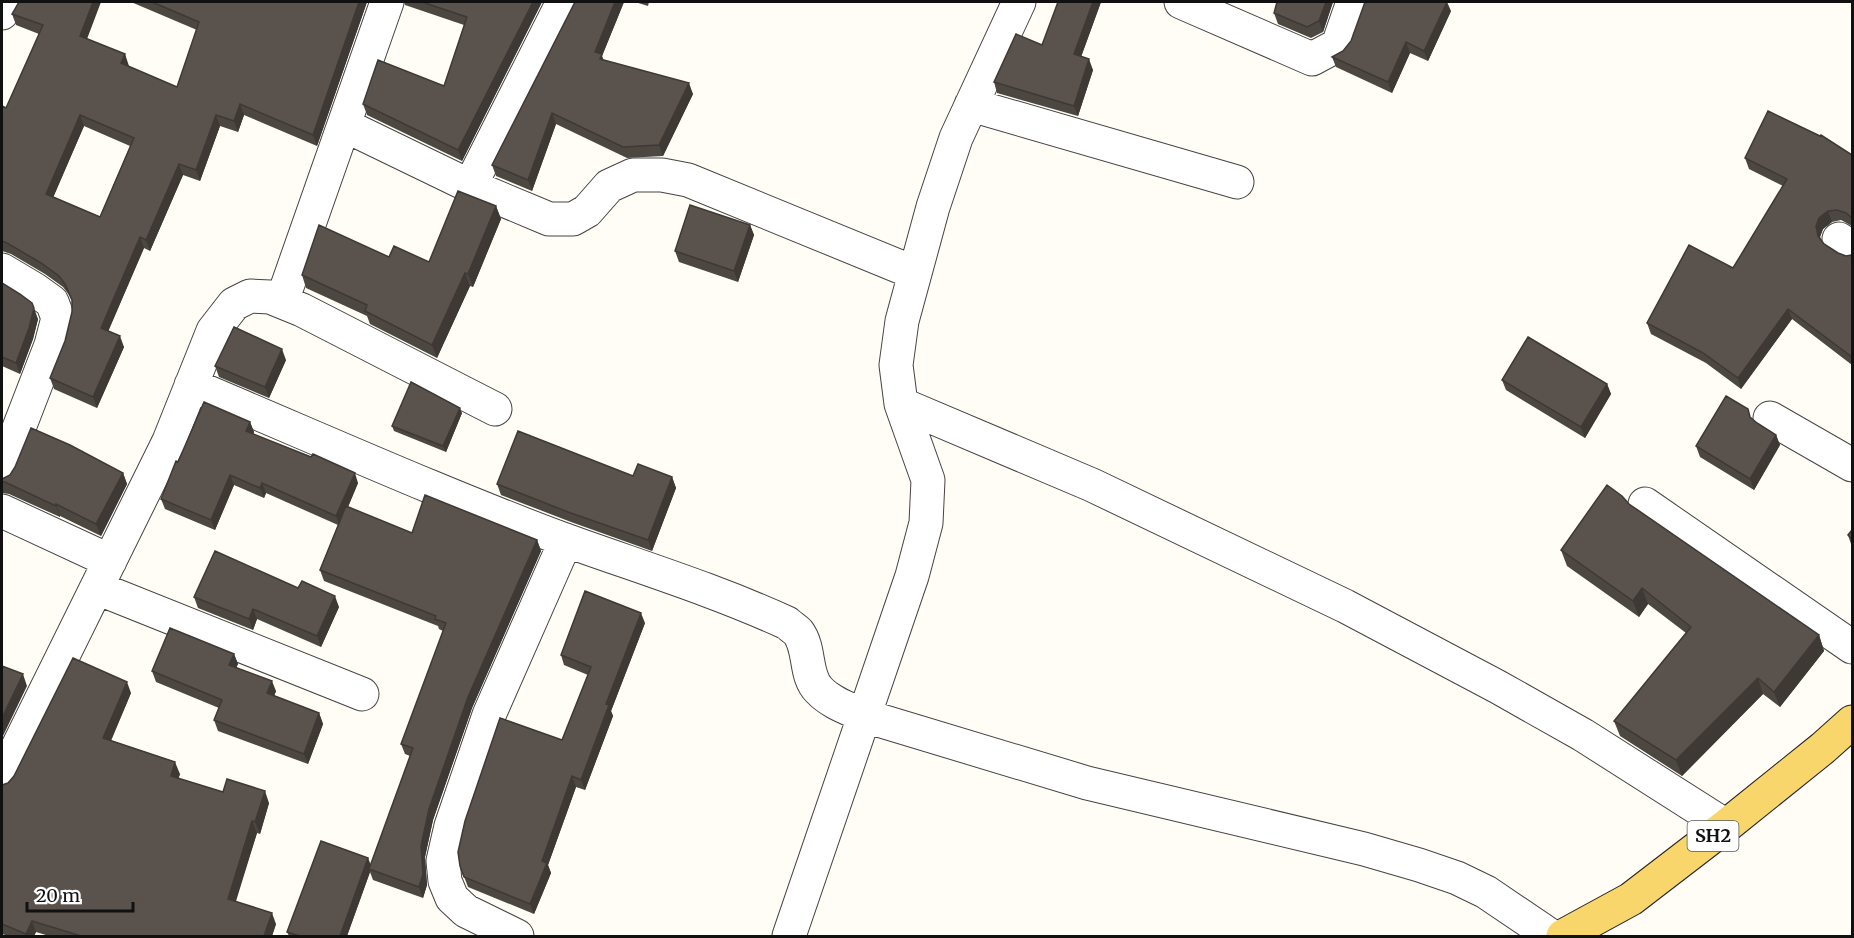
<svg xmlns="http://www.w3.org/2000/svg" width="1854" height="938" font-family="Merriweather,serif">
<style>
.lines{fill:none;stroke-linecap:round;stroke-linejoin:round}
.street-casing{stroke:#444;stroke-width:35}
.primary-casing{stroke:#222;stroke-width:35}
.street{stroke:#fff;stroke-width:33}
.primary{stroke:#f9d66b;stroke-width:33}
.wall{fill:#4d4742;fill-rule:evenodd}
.shaded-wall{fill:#3f3936}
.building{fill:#5a524d;stroke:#3f3936;stroke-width:1.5;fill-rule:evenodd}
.labels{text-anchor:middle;stroke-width:6;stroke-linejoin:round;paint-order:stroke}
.shield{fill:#fff;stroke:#585858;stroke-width:1.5}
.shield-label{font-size:18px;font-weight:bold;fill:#111}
</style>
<rect width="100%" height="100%" fill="#fffdf5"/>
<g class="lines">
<defs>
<path id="street" d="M1181,2L1312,59L1338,45L1353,2
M2,13L7,2
M971,105L1237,182
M344,125L470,186L549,219H573L587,211L609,186L633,175H662L688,180L915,273
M470,186L563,2
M1839,239L1852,248
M2,270L34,289L52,302L58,318L51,345L2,472
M282,301L387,2
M191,385C315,437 439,493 565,540C640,567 715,590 787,623C790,626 795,629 798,632C811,649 804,675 819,690C831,703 850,709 865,716L1087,783L1364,849L1419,865L1457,878L1486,892L1551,936
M901,404L1092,485L1345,606L1498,687L1583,735L1726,826
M1770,418L1852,465
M1645,504L1852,647
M2,511L110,561
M97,588L362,694
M2,779L169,441L213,331L234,304L250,296L270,297L302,310L495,409
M517,936L466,911L452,898L445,881L443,861L451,826L489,715L566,540
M789,936L912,576L926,523L928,480L901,404L896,365L902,321L933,207L956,138L1019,2"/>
<path id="primary" d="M1563,936L1631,899L1726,826L1823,748L1852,722"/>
</defs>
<use href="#street" class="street-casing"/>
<use href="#primary" class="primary-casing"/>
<use href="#street" class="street"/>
<use href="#primary" class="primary"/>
</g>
<path class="wall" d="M131,2H367L317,146L244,115L238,132L220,126L200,181L183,175L150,251L144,248L108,331L124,347L97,408L54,389L50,378L65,341L72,312V301L69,295L63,287L45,274L11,254L2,251V106L6,108L39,34L16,25L12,14L87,39L125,54L128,66L177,87L197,30ZM84,126L130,146L100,217L53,197Z
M404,2H542L462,161L367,115L363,104L444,86L464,25L405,5Z
M575,2H624L602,56L603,60L693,94L663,156L627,158L556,124L532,191L496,176L492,165Z
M635,2H649L648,6Z
M1058,2H1101L1081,57L1093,70L1078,116L997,93L994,82L1042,45Z
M1333,2L1323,32L1311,38L1278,24L1274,13Z
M1451,11L1428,61L1410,53L1392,93L1336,67L1332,57L1343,51L1351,41Z
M1852,155V226L1841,220L1832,222L1823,229L1820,237L1821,239L1824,244L1838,253L1846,256L1852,255V365L1792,319L1741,389L1706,363L1651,334L1647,323L1733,268L1783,186L1749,169L1745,158Z
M496,206L501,219L473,287L470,286L437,358L370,324L367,316L306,288L302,275L389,257L429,262Z
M750,225L754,235L738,282L679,262L675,251Z
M2,283L38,319L33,339L20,374L2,366Z
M286,360L269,398L219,377L215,366Z
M1502,380L1607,384L1611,394L1585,438L1506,390Z
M462,413L446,452L394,431L392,426Z
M1751,418L1757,423L1776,435L1780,445L1754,490L1700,457L1696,446Z
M250,422L254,432L253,434L358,483L348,507L412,533L537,540L541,551L472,708L433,820L425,857L427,885L423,898L373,880L370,872L347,936H289L287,932L368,858L371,866L410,756L405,754L401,744L443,631L439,629L438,626L324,581L320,570L338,525L266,493L264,498L234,485L215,530L165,509L161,499L178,462Z
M123,473L127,484L101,536L60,516V517L9,494L2,493V479Z
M633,476L672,477L676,488L652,551L571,522L501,495L497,484Z
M1629,504L1819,635L1824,651L1780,707L1763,694L1682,776L1620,736L1614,721L1686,633L1648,604L1639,617L1567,566L1561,550Z
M1852,530V547L1848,535Z
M194,597L339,607L321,647L257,619L253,630L198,608Z
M645,623L611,711L613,716L585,790L576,787L548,865L551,873L534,914L468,887L460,866L562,740L588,675L564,665L561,655Z
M234,654L238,664L236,667L276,691L274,696L319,713L323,724L308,764L218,731L214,720L219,708L156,682L152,671Z
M131,693L111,741L180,774L178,779L223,792L269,803L260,834L257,833L235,901L276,924L272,936H49L36,932L34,936H8L2,934V785L8,783Z"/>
<path class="shaded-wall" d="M93,2H101L84,47L80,36Z
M359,2H367L317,146L313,135Z
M533,2H542L462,161L458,150Z
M615,2H624L602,56L606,66L595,52Z
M1093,2H1101L1078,65L1074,54Z
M1326,2H1333L1323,32L1319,21Z
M1447,2L1451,11L1428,61L1424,51Z
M1406,42L1410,53L1392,93L1388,82Z
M125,54L129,66L125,74L121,63Z
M1089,59L1093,70L1078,116L1074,106Z
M689,83L693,94L663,156L659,145Z
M240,104L244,115L238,132L234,121Z
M552,113L556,124L532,191L528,180Z
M80,115L84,126L50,205L46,194Z
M216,115L220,126L200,181L196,170Z
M179,164L183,175L150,251L146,240Z
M496,206L501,219L473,287L468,274Z
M1828,211L1832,222L1823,229L1820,237L1822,246L1818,236L1816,226L1819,218Z
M750,225L754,235L738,282L734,271Z
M140,237L144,248L105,339L101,328Z
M465,273L470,286L437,358L432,345Z
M34,308L38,319L33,339L20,374L16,363Z
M1788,309L1792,319L1741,389L1738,378Z
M120,336L124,347L97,408L93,397Z
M282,349L286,360L269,398L265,387Z
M1607,384L1611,394L1585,438L1581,427Z
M460,408L462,413L446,452L443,446Z
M250,422L254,432L250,441L246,431Z
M1776,435L1780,445L1754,490L1750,479Z
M123,473L127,484L101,536L96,524Z
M355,473L358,483L340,526L336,516Z
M230,475L234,485L215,530L211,520Z
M672,477L676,488L652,551L648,540Z
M262,483L266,493L264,498L260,488Z
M56,504L60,516V517L56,506Z
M537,540L541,551L472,708L433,820L425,857L427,885L423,898L419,887L421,846L429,809L468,697Z
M1642,588L1648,604L1639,617L1633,601Z
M335,596L339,607L321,647L317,636Z
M253,609L257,619L253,630L249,619Z
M641,613L645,623L611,711L613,716L585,790L581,780L606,704Z
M1819,635L1824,651L1780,707L1774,692Z
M234,654L238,664L233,675L229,665Z
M23,674L27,686L2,738V718Z
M1758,678L1763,694L1682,776L1676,760Z
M272,681L276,691L271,704L267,693Z
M127,682L131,693L107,749L103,738Z
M319,713L323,724L308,764L304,754Z
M175,762L180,774L175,788L171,776Z
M572,776L576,787L548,865L551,873L534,914L530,904L542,861Z
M265,791L269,803L260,834L255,822Z
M252,821L257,833L233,911L228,899Z
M368,858L372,869H369L370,872L347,936H340Z
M272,913L276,924L272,936H264Z
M32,921L36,932L34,936H26V934Z"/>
<path class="building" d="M19,2H93L80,36L125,54L121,63L177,87L199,22L152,2H359L313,135L240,104L234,121L216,115L196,170L179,164L146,240L140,237L101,328L120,336L93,397L50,378L65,341L72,312V300L65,284L59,276L41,263L7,243L2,241V106L6,108L43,25L12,14ZM80,115L134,138L100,217L46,194Z
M422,2H533L458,150L363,104L378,60L444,86L467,17Z
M575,2H615L595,52L602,54L600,59L689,83L659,145L623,147L552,113L528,180L492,165Z
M1058,2H1093L1074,54L1089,59L1074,106L994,82L1016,34L1042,45Z
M1277,2H1326L1319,21L1307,27L1274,13Z
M1365,2H1447L1424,51L1406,42L1388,82L1332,57L1343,51L1351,41Z
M1768,111L1820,136L1821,135L1852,155V218L1846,213L1837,210L1828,211L1819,218L1816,226L1818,236L1824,244L1838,253L1846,256L1852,255V357L1788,309L1738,378L1703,353L1647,323L1689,245L1733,268L1787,179L1745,158Z
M458,191L496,206L468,274L465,273L432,345L365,311L367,305L302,275L319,225L389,257L394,246L429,262Z
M690,205L750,225L734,271L675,251Z
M2,283L20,294L32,303L34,308L29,328L16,363L2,357Z
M234,327L282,349L265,387L215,366Z
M1528,337L1607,384L1581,427L1502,380Z
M411,382L460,408L443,446L392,426Z
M1726,396L1748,409L1750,417L1757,423L1776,435L1750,479L1696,446Z
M204,402L250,422L246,431L311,457L313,454L355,473L336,516L262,483L260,488L230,475L211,520L161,499L176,461L178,462Z
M31,428L70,445L123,473L96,524L56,504V506L5,482H2V479L10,475L15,467Z
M518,431L633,476L638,464L672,477L648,540L568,512L497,484Z
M1607,485L1622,496L1629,504L1819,635L1774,692L1758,678L1676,760L1614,721L1691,627L1642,588L1633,601L1561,550Z
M425,495L537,540L468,697L429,809L421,846L423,874L419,887L369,869L413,748L401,744L446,623L435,619L436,616L320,570L346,506L412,533Z
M1852,530V539L1848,535Z
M215,551L298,588L302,581L335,596L317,636L253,609L249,619L194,597Z
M585,591L641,613L606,704L609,705L581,780L572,776L542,861L547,863L530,904L464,877L460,866L458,852L465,821L500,718L562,740L591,667L561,655Z
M170,628L234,654L229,665L272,681L267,693L319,713L304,754L214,720L222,700L152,671Z
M73,658L127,682L103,738L175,762L171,776L223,792L227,779L265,791L255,822L252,821L228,899L272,913L264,936H81L32,921L26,934L2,924V785L8,783L14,776Z
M2,666L23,674L2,718Z
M321,841L368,858L340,936H300L287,932Z"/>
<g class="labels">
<rect class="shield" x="1687.5" y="821" width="51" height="30" rx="4.5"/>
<g class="shield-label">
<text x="1713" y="842">SH2</text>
</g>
</g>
<rect width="1854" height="938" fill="none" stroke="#111111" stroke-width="6"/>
<path d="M27 902v9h106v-9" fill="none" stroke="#111111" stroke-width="3"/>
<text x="36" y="902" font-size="18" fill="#111111" stroke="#ffffff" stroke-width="4.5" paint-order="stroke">20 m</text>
</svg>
